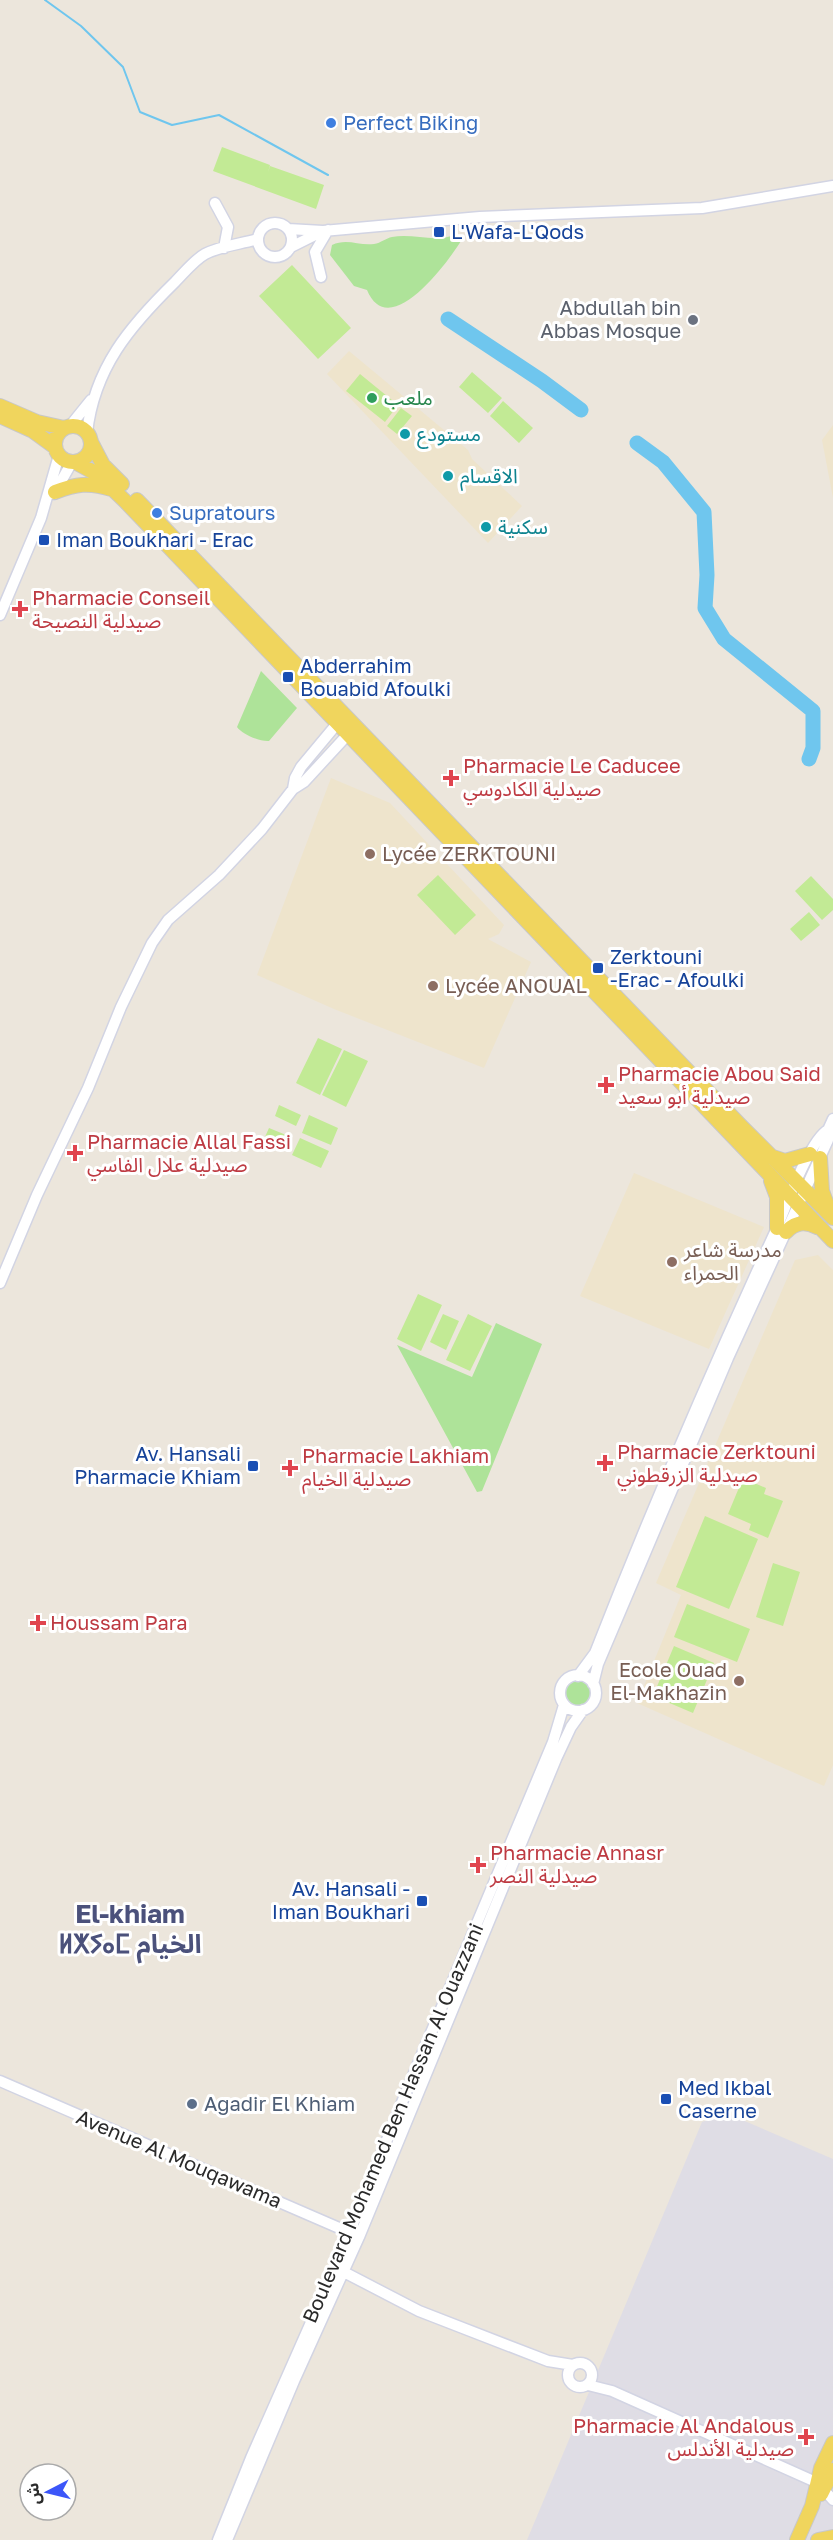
<svg xmlns="http://www.w3.org/2000/svg" width="833" height="2540" font-family="'Golos Text','Noto Sans Arabic','Noto Sans Tifinagh',sans-serif">
<style>
.industrial{fill:#dfdde5}
.education{fill:#eee4cc}
.green{fill:#aee399}
.pitch{fill:#c2ea95}
.lines{fill:none;stroke-linecap:round;stroke-linejoin:round}
.stream{stroke:#6fc6ee;stroke-width:2}
.river{stroke:#6fc6ee;stroke-width:15}
.minor-casing{stroke:#d2d4e3;stroke-width:13}
.major-casing{stroke:#c8c8c8;stroke-width:16}
.minor{stroke:#fff;stroke-width:10}
.major{stroke:#f0d55d;stroke-width:14}
.shop-dot{fill:#3f7fe0;stroke:#fff;stroke-width:2}
.transit-dot{fill:#1a4fb4;stroke:#fff;stroke-width:2}
.worship-dot{fill:#6b7280;stroke:#fff;stroke-width:2}
.leisure-dot{fill:#2e9e5b;stroke:#fff;stroke-width:2}
.culture-dot{fill:#0f9aa8;stroke:#fff;stroke-width:2}
.health-dot{fill:#e0444e;stroke:#fff;stroke-width:2}
.education-dot{fill:#8d6e63;stroke:#fff;stroke-width:2}
.service-dot{fill:#5c6f8a;stroke:#fff;stroke-width:2}
.labels{text-anchor:middle;stroke-width:6;stroke-linejoin:round;paint-order:stroke}
.shop-label{font-size:20px;fill:#366cbe;stroke:#fff;text-anchor:start}
.transit-label{font-size:20px;fill:#164399;stroke:#fff;text-anchor:start}
.worship-label{font-size:20px;fill:#5b616d;stroke:#fff;text-anchor:end}
.leisure-label{font-size:20px;fill:#27864d;stroke:#fff;text-anchor:start}
.culture-label{font-size:20px;fill:#0d838f;stroke:#fff;text-anchor:start}
.health-label{font-size:20px;fill:#be3a42;stroke:#fff;text-anchor:start}
.education-label{font-size:20px;fill:#785e54;stroke:#fff;text-anchor:start}
.service-label{font-size:20px;fill:#4e5e75;stroke:#fff;text-anchor:start}
.street-label{font-size:20px;fill:#2a2a2a;stroke:#fff}
.district-label{font-size:26px;font-weight:bold;fill:#4b517b;stroke:#fff}
</style>
<rect width="100%" height="100%" fill="#ece6dc"/>
<path class="industrial" d="M726,2113L833,2159V2540H527L702,2122Z"/>
<path class="education" d="M349,351L468,450L472,459L522,506L488,543L327,374Z
M833,425V498L822,440Z
M331,778L390,803L504,925L499,934L488,939L531,962L484,1068L334,1009L257,975Z
M634,1173L764,1227L709,1349L580,1296Z
M818,1255L833,1270V1765L824,1786L637,1703L681,1595L656,1583L795,1260Z"/>
<path class="green" d="M454,235L461,241C448,262 389,343 367,290L354,286L330,255L332,245C347,238 359,246 374,244C381,243 386,238 392,237C413,233 435,243 454,235Z
M261,671L297,708L269,741C260,742 242,734 237,727Z
M496,1323L542,1344L482,1491L477,1492L397,1345L472,1377Z
M564 1694a14 14 0 1 1 28 0a14 14 0 1 1-28 0Z"/>
<path class="pitch" d="M222,147L270,165L268,172L270,166L324,185L316,209L213,171Z
M292,265L351,328L318,359L259,296Z
M472,372L502,398L488,413L459,387Z
M360,374L398,405L385,422L346,391Z
M503,401L533,428L519,443L490,416Z
M401,408L412,416L397,434L387,426Z
M438,875L476,915L455,935L417,895Z
M811,876L833,899V910L822,920L795,891Z
M809,912L820,925L801,941L790,929Z
M318,1038L342,1049L320,1095L296,1083Z
M344,1050L368,1061L346,1107L322,1095Z
M279,1105L301,1115L296,1126L275,1116Z
M309,1115L338,1128L331,1145L302,1133Z
M269,1128L291,1137L286,1149L264,1139Z
M300,1138L329,1151L321,1168L292,1155Z
M418,1294L442,1305L421,1351L397,1339Z
M443,1314L459,1321L446,1350L430,1342Z
M468,1314L492,1326L470,1371L446,1360Z
M743,1478L766,1488L764,1494L783,1501L768,1538L749,1530L751,1524L728,1514Z
M705,1516L758,1539L729,1609L676,1587Z
M773,1563L800,1572L783,1626L756,1617Z
M687,1604L750,1629L737,1662L674,1637Z
M674,1646L714,1663L693,1713L653,1696Z"/>
<g class="lines">
<path class="stream" d="M45,0L81,26L123,67L140,112L172,125L219,115L328,175"/>
<path class="river" d="M448,319L542,381L581,410
M637,443L663,462L704,512L707,575L705,608L724,639L813,711V748L809,759"/>
<defs>
<path id="minor" d="M215,203L228,227L224,248
M258 240a17 17 0 1 1 34 0a17 17 0 1 1-34 0Z
M288,229L323,231L480,217L702,208L833,186
M291,247L323,231
M321,277L315,252L328,230
M70,426L91,400
M87,433C94,368 130,326 175,282C184,273 194,260 205,254C220,246 241,244 258,239
M54,494L72,462
M0,615L41,518L59,455
M293,789L304,782L352,730
M0,1283L37,1195L88,1088L121,1007L152,943L168,920L219,875L262,829L293,789L295,778L301,767L341,719
M560 1693a18 18 0 1 1 36 0a18 18 0 1 1-36 0Z
M578,1676L595,1653C651,1510 712,1369 776,1230C785,1209 810,1139 828,1130
M593,1684L598,1664L728,1358L828,1140V1130L833,1119
M0,2081L353,2234
M338,2269L419,2311L548,2361L573,2365
M568 2375a12 12 0 1 1 24 0a12 12 0 1 1-24 0Z
M588,2385L612,2391L818,2483L833,2500
M218,2540L251,2458L335,2268L407,2090L553,1742L564,1705
M227,2540L294,2381L359,2237L556,1759L571,1727L583,1710"/>
<path id="major" d="M0,406L37,422L64,428
M0,416L33,431L55,447
M55 444a18 18 0 1 1 36 0a18 18 0 1 1-36 0Z
M91,442L103,465L122,484
M75,462L97,474L125,501L833,1241
M55,492C76,484 89,482 111,489
M137,500L742,1127L833,1218
M773,1157L785,1161L810,1154
M820,1158L822,1191L829,1210
M771,1181L777,1197V1228
M786,1232C795,1222 805,1221 817,1227
M821,2494L833,2470
M797,2540L812,2506L821,2468L833,2443
M818,2540L833,2537"/>
</defs>
<use href="#minor" class="minor-casing"/>
<use href="#major" class="major-casing"/>
<use href="#minor" class="minor"/>
<use href="#major" class="major"/>
</g>
<g class="shop-dot">
<circle cx="331" cy="123" r="6"/>
<circle cx="157" cy="513" r="6"/>
</g>
<g class="transit-dot">
<rect x="433" y="226" width="12" height="12" rx="3"/>
<rect x="38" y="534" width="12" height="12" rx="3"/>
<rect x="282" y="671" width="12" height="12" rx="3"/>
<rect x="592" y="962" width="12" height="12" rx="3"/>
<rect x="247" y="1460" width="12" height="12" rx="3"/>
<rect x="416" y="1895" width="12" height="12" rx="3"/>
<rect x="660" y="2093" width="12" height="12" rx="3"/>
</g>
<circle class="worship-dot" cx="693" cy="320" r="6"/>
<circle class="leisure-dot" cx="372" cy="398" r="6"/>
<g class="culture-dot">
<circle cx="405" cy="434" r="6"/>
<circle cx="448" cy="476" r="6"/>
<circle cx="486" cy="527" r="6"/>
</g>
<g class="health-dot">
<path d="M17 600h6v6h6v6h-6v6h-6v-6h-6v-6h6z"/>
<path d="M448 769h6v6h6v6h-6v6h-6v-6h-6v-6h6z"/>
<path d="M603 1076h6v6h6v6h-6v6h-6v-6h-6v-6h6z"/>
<path d="M72 1144h6v6h6v6h-6v6h-6v-6h-6v-6h6z"/>
<path d="M602 1454h6v6h6v6h-6v6h-6v-6h-6v-6h6z"/>
<path d="M287 1459h6v6h6v6h-6v6h-6v-6h-6v-6h6z"/>
<path d="M35 1614h6v6h6v6h-6v6h-6v-6h-6v-6h6z"/>
<path d="M475 1856h6v6h6v6h-6v6h-6v-6h-6v-6h6z"/>
<path d="M803 2428h6v6h6v6h-6v6h-6v-6h-6v-6h6z"/>
</g>
<g class="education-dot">
<circle cx="370" cy="854" r="6"/>
<circle cx="433" cy="986" r="6"/>
<circle cx="672" cy="1262" r="6"/>
<circle cx="739" cy="1681" r="6"/>
</g>
<circle class="service-dot" cx="192" cy="2104" r="6"/>
<g class="labels">
<g class="shop-label">
<text x="343" y="130">Perfect Biking</text>
<text x="169" y="520">Supratours</text>
</g>
<g class="transit-label">
<text x="451" y="239">L'Wafa-L'Qods</text>
<text x="56" y="547">Iman Boukhari - Erac</text>
<text x="300" y="673">Abderrahim<tspan x="300" dy="23">Bouabid Afoulki</tspan></text>
<text x="610" y="964">Zerktouni<tspan x="610" dy="23">-Erac - Afoulki</tspan></text>
<text x="241" y="1461" text-anchor="end">Av. Hansali<tspan x="241" dy="23">Pharmacie Khiam</tspan></text>
<text x="410" y="1896" text-anchor="end">Av. Hansali -<tspan x="410" dy="23">Iman Boukhari</tspan></text>
<text x="678" y="2095">Med Ikbal<tspan x="678" dy="23">Caserne</tspan></text>
</g>
<g class="worship-label">
<text x="681" y="315">Abdullah bin<tspan x="681" dy="23">Abbas Mosque</tspan></text>
</g>
<g class="leisure-label">
<text x="384" y="405">ملعب</text>
</g>
<g class="culture-label">
<text x="417" y="441">مستودع</text>
<text x="460" y="483">الاقسام</text>
<text x="498" y="534">سكنية</text>
</g>
<g class="health-label">
<text x="32" y="605">Pharmacie Conseil<tspan x="32" dy="23">صيدلية النصيحة</tspan></text>
<text x="463" y="773">Pharmacie Le Caducee<tspan x="463" dy="23">صيدلية الكادوسي</tspan></text>
<text x="618" y="1081">Pharmacie Abou Said<tspan x="618" dy="23">صيدلية أبو سعيد</tspan></text>
<text x="87" y="1149">Pharmacie Allal Fassi<tspan x="87" dy="23">صيدلية علال الفاسي</tspan></text>
<text x="617" y="1459">Pharmacie Zerktouni<tspan x="617" dy="23">صيدلية الزرقطوني</tspan></text>
<text x="302" y="1463">Pharmacie Lakhiam<tspan x="302" dy="23">صيدلية الخيام</tspan></text>
<text x="50" y="1630">Houssam Para</text>
<text x="490" y="1860">Pharmacie Annasr<tspan x="490" dy="23">صيدلية النصر</tspan></text>
<text x="794" y="2433" text-anchor="end">Pharmacie Al Andalous<tspan x="794" dy="23">صيدلية الأندلس</tspan></text>
</g>
<g class="education-label">
<text x="382" y="861">Lycée ZERKTOUNI</text>
<text x="445" y="993">Lycée ANOUAL</text>
<text x="684" y="1257">مدرسة شاعر<tspan x="684" dy="23">الحمراء</tspan></text>
<text x="727" y="1677" text-anchor="end">Ecole Ouad<tspan x="727" dy="23">El-Makhazin</tspan></text>
</g>
<g class="service-label">
<text x="204" y="2111">Agadir El Khiam</text>
</g>
<g class="street-label">
<text transform="translate(393 2123) rotate(-67)" y="7">Boulevard Mohamed Ben Hassan Al Ouazzani</text>
<text transform="translate(179 2159) rotate(23)" y="7">Avenue Al Mouqawama</text>
</g>
<g class="district-label">
<text x="130" y="1923">El-khiam<tspan x="130" dy="30">ⵍⵅⵢⴰⵎ الخيام</tspan></text>
</g>
</g>
<g transform="translate(48 2492) rotate(263)"><circle r="28" fill="#ffffff" stroke="#aaaaaa" stroke-width="1.5"/>
<path d="M0-4.5L10 22L0 15L-10 22Z" fill="#3c56f9"/>
<text y="-9" font-size="16" font-weight="bold" text-anchor="middle" fill="#2a2a2a">ش</text>
</g>
</svg>
